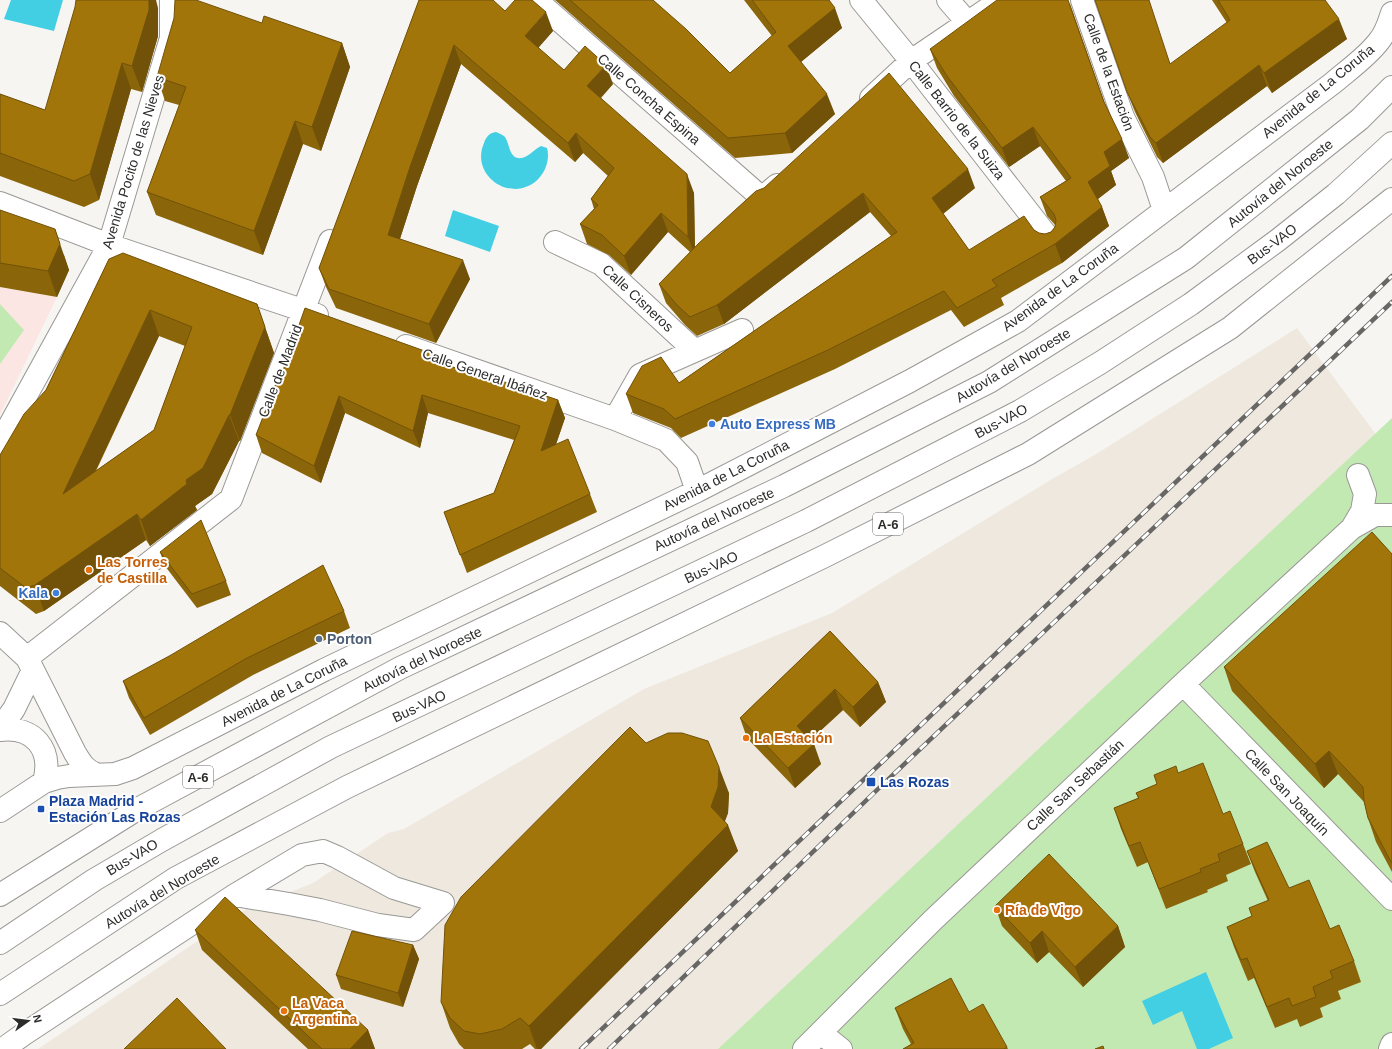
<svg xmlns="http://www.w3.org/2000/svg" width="1392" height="1049" font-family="Helvetica,sans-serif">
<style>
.built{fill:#eee8de}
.education{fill:#fce6e4}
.green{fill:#c3e9b3}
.water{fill:#43cfe3}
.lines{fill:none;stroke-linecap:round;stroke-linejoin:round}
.minor-casing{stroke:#999895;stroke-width:24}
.highway-casing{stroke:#999895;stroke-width:24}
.minor{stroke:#fff;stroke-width:22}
.highway{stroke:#fff;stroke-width:22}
.rail-casing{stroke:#686765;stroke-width:4.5}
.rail{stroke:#fff;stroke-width:3;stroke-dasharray:9;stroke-linecap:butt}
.wall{fill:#8b6509;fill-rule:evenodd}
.shaded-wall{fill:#715208}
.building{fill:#a2750b;stroke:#715208;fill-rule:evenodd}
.shop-dot{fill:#3f7fe0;stroke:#fff;stroke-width:1.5}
.food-dot{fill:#e8710a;stroke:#fff;stroke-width:1.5}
.service-dot{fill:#5c6f8a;stroke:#fff;stroke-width:1.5}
.transit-dot{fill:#1a4fb4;stroke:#fff;stroke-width:1.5}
.labels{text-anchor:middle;stroke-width:4;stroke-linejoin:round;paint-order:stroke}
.shield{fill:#fff;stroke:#6b6b6b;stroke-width:1}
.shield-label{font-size:13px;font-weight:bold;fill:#2c2c2b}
.street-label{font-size:14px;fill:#2c2c2b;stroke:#fff}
.shop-label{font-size:14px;font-weight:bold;fill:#366cbe;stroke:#fff;text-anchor:start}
.food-label{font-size:14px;font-weight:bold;fill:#c56008;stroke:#fff;text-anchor:start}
.service-label{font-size:14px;font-weight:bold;fill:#4e5e75;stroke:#fff;text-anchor:start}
.transit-label{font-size:14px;font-weight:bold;fill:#164399;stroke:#fff;text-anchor:start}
</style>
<rect width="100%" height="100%" fill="#f7f5f2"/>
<path class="built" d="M1297,328L1392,456L791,1049H38L233,917L247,909L313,883L388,833L404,829L644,689L832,613L1052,479L1093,456Z"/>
<path class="education" d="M0,287L57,297L0,415Z"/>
<path class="green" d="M0,304L24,330L0,364Z
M1392,418V1049H718Z"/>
<path class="water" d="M11,0H63L54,31L4,19Z
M496,132C499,133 503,135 505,137C510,144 509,163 525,157C531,154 535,149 541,146L547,148C550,158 546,170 540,177C515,206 469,177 484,143C486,137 489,133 496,132Z
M453,210L499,226L490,252L445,236Z
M1206,972L1233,1038L1209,1049H1197L1182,1011L1153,1025L1142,1001Z"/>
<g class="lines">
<defs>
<path id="minor" d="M536,0L762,198L777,185
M861,0L911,61L1051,241
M948,0L968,23
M1082,0L1123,117L1153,177L1164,210
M871,98L911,61L1001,0
M0,203L109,245L317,315
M555,242L601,264L694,350
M406,346L615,419L666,440L687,462L697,491
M615,419L640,375L742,330
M0,443L109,245L171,38V0
M1352,528L1362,511L1365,494L1358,475
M0,633L27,658L75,753C81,763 85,770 96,774
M27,658L231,499L330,241
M1183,684L1392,899
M0,729L14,709L33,670
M0,730C34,726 53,749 44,782
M0,811L44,782L57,778L69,776L115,774L133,768L324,670L697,491L910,381L1018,321L1333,83C1348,70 1367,57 1379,41C1386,33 1389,22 1392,13
M323,851L337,857L394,888L443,903L414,930L378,925L320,910L289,904L235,895L302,855Z
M821,1033L841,1049
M3,1049L24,1034L235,895
M804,1049L933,920L1183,684L1352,528L1375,515H1392
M1390,1049L1392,1044"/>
<path id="highway" d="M0,895L136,810L400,668L784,486L989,382L1186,258L1360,119L1392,87
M0,943L94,880L162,840L331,747L806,521L1020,411L1100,363L1191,304L1278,240L1336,194L1392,143
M0,994L176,878L347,787L825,556L1028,454L1230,328L1392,199"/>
</defs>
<use href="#minor" class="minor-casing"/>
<use href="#highway" class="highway-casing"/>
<use href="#minor" class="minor"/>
<use href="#highway" class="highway"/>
<defs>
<path id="rail" d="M581,1049L1392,276
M609,1049L878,789L1392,302"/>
</defs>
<use href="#rail" class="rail-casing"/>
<use href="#rail" class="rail"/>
</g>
<path class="wall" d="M419,0L505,11L553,31L538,48L564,70L613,84L601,98L694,193L695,248L756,191L975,188L943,214L969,250L1034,230L1039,233L1045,234L1051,232L1056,226L1047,216L1040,197L1066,181L1040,146L1009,167L954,96L937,68L930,49L1070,4L1105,104L1129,158L1111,171L1116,185L1098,199L1102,207L1109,226L1062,263L1001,298L1004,305L964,327L951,310L835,369L681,438L671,428L633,413L626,394L679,383L891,236L870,212L724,324L697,336L685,325L666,303L659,284L690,252L668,232L631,275L609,255L587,244L580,224L594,209L591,199L608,176L583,153L575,162L461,64L417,186L400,239L470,279L436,343L336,308L326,287L319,268Z
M555,0H653L730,73L772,36L744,0H829L842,28L801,62L835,114L792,153L735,158Z
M1212,0H1325L1347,39L1272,93L1267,86L1163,163L1157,157L1135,112L1127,92L1171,64L1227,23Z
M158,8V36L142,92L131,89L99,200L84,207L0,176V94L45,110Z
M262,23L342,43L350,67L321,151L303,144L263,255L156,215L147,192L179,105L165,101L157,77Z
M0,210L64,255L69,270L57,297L0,287Z
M109,259L257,304L274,353L240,441H239L212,494L195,506L197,510L150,546L146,540L44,611L36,614L0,586V455L46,390ZM159,336L185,346L154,430L96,471Z
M436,362L558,400L565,418L556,444L590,494L597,512L467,573L444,512L494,493L514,440L428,413L420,448L345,413L321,483L262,453L256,435L281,376Z
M160,552L226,581L231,595L197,608L165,566Z
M1392,554V872L1376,842L1368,818L1364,802L1338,774L1324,788L1232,691L1224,667Z
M344,611L350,628L253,675L150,735L129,698L123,681Z
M830,631L878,682L886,702L860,727L843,710L810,740L821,764L795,788L747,738L740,718Z
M646,743L729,793L728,813L725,821L738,851L541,1049H535L530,1044L522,1049H464L459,1044L450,1028L441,1002Z
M1178,773L1223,814L1243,844L1251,864L1226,875L1228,881L1207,890L1208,892L1166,909L1148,862L1137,867L1121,829L1114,808L1138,798L1136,793L1157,784Z
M1247,851L1289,888L1330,929L1354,961L1361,982L1338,991L1341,999L1320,1008L1323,1017L1300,1027L1297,1019L1275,1028L1254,978L1248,981L1234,947L1227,927L1252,916L1268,901L1255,872Z
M995,906L1118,926L1125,947L1083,987L1049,952L1037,963L1002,926Z
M195,930L368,1030L375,1049H308L202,950Z
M413,945L419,959L403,1007L341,989L336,975Z
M895,1008L969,1012L1007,1047L1008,1049H903L911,1044L903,1029Z"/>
<path class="shaded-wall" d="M148,0H156L158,8V36L142,92L132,66Z
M835,8L842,28L796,66L788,46Z
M546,12L553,31L532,55L525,36Z
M1339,19L1347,39L1272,93L1264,73Z
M342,43L350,67L321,151L312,127Z
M454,45L461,64L417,186L395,254L388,235L410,167Z
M122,63L131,89L99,200L90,174Z
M606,65L613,84L594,105L587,86Z
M1259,65L1267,86L1163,163L1156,143Z
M827,94L835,114L792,153L785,133Z
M295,121L303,144L263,255L254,231Z
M1033,127L1040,146L1009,167L1002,148Z
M576,133L583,153L575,162L568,143Z
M1122,139L1129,158L1111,171L1116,185L1095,201L1088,182L1104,152Z
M968,169L975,188L939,217L932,198Z
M687,174L694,193L695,256L688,237Z
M863,193L870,212L724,324L717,305Z
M1102,207L1109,226L1062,263L1055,244Z
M661,213L668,232L631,275L624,256Z
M55,229L69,270L57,297L48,271Z
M463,260L470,279L436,343L429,324Z
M257,304L274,353L240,441L230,415Z
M150,310L159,336L72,520L63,494Z
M433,354L440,371L432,361Z
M422,395L428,413L420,448L413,431Z
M339,396L345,413L321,483L314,466Z
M558,400L565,418L548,468L541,451Z
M229,415L239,441L212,494L195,506L197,510L150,546L141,520L186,480Z
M137,514L146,540L44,611L35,585Z
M878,682L886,702L860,727L853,707Z
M835,689L843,710L804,746L797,726Z
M814,744L821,764L795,788L788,768Z
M1329,751L1338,774L1324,788L1315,764Z
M719,767L729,793L728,813L720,833L711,807Z
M728,825L738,851L541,1049H537L529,1026Z
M1118,926L1125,947L1083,987L1075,967Z
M1042,931L1049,952L1037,963L1030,943Z
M413,945L419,959L403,1007L398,993Z
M368,1030L375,1049H350Z"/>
<path class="building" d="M76,0H149V10L132,66L122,63L90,174L74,181L0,153V94L45,110L75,7Z
M175,0H196L262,23L264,16L342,43L312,127L295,121L254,231L147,192L186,87L157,77L174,18Z
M419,0H493L505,11L515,0H532L546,12L525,36L564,70L585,46L606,65L587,86L687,174L688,237L661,213L624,256L602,235L580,224L598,205L591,199L614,168L576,133L568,143L454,45L410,167L388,235L463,260L429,324L329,289L319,268Z
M570,0H653L686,29L730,73L776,32L752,0H829L835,8L788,46L827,94L785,133L728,138Z
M997,0H1068L1104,102L1122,139L1104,152L1110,166L1088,182L1102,207L1055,244L992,280L997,286L957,308L944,291L828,350L675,419L664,409L626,394L642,366L661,357L679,383L897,232L863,193L717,305L690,317L678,306L659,284L699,243L756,191L764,188L889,73L968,169L932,198L969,250L1024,216L1034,230L1039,233L1045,234L1051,232L1055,227L1056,220L1054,214L1040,197L1071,178L1033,127L1002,148L947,76L930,49Z
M1095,0H1149L1170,64L1230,20L1218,0H1325L1339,19L1264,73L1259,65L1156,143L1150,137L1127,92Z
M0,210L55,229L60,244L48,271L0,263Z
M123,253L257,304L265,327L230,415H229L203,468L186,480L187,484L141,520L137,514L35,585L26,588L0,568V455L24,414L46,390L109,259ZM150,310L192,327L154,430L63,494Z
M305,308L433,354L432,361L508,383L558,400L541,451L568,439L590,494L460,555L444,512L494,493L520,426L422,395L413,431L339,396L314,466L256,435L280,373L281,376Z
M201,520L226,581L192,594L160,552Z
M1372,532L1392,554V863L1390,860L1368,818L1364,801L1363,787L1329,751L1315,764L1224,667Z
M323,565L344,611L247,658L144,718L123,681L171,655Z
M830,631L878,682L853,707L835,689L797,726L814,744L788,768L740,718Z
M630,727L646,743L668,733H682L708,741L719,767L718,787L711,807L728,825L529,1026L520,1018L502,1029L480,1034L464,1031L450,1018L441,1002L445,925L461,897Z
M1203,763L1223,814L1230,811L1243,844L1218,854L1220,861L1200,869L1201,872L1159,889L1140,842L1129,846L1114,808L1139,798L1136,793L1157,784L1154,775L1176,766L1178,773Z
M1267,842L1289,888L1309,880L1330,929L1339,925L1354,961L1330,971L1333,978L1313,987L1316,997L1292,1006L1289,998L1267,1007L1247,958L1241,960L1227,927L1252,916L1249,908L1269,900L1247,851Z
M1049,854L1118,926L1075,967L1042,931L1030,943L995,906Z
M225,897L368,1030L350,1049H322L195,930Z
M352,931L413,945L398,993L336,975Z
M951,978L969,1012L983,1004L1007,1047L1004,1049H903L914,1043L895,1008Z
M177,998L226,1049H124Z
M1103,1046L1104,1049H1095Z"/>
<g class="shop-dot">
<circle cx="712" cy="424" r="4"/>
<circle cx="56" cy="593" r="4"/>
</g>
<g class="food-dot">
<circle cx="89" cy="570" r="4"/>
<circle cx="746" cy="738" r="4"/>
<circle cx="997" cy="910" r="4"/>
<circle cx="284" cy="1011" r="4"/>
</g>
<circle class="service-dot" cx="319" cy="639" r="4"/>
<g class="transit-dot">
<rect x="866" y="777" width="10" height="10" rx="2"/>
<rect x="37" y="805" width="8" height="8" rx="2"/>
</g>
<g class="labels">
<g class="shield">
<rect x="873" y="513" width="30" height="22" rx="3"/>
<rect x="183" y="766" width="30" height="22" rx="3"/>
</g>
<g class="shield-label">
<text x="888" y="529">A-6</text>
<text x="198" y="782">A-6</text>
</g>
<g class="street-label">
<text transform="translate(1109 72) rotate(70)" y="5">Calle de la Estación</text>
<text transform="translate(1318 91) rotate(-39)" y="5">Avenida de La Coruña</text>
<text transform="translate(649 99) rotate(41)" y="5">Calle Concha Espina</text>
<text transform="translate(957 120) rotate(52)" y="5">Calle Barrio de la Suiza</text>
<text transform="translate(133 162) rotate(-73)" y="5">Avenida Pocito de las Nieves</text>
<text transform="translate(1280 183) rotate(-39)" y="5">Autovía del Noroeste</text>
<text transform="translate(1272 244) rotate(-37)" y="5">Bus-VAO</text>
<text transform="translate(1060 287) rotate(-36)" y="5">Avenida de La Coruña</text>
<text transform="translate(638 298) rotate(43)" y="5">Calle Cisneros</text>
<text transform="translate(1013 365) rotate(-31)" y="5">Autovía del Noroeste</text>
<text transform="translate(280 371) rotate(-69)" y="5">Calle de Madrid</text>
<text transform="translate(485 374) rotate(19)" y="5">Calle General Ibáñez</text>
<text transform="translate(1001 421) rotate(-28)" y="5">Bus-VAO</text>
<text transform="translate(726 475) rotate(-27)" y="5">Avenida de La Coruña</text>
<text transform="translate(714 519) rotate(-25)" y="5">Autovía del Noroeste</text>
<text transform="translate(711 567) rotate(-25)" y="5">Bus-VAO</text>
<text transform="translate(422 659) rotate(-26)" y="5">Autovía del Noroeste</text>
<text transform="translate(284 691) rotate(-27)" y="5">Avenida de La Coruña</text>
<text transform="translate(419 706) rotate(-25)" y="5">Bus-VAO</text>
<text transform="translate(1075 785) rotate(-43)" y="5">Calle San Sebastián</text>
<text transform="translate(1287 792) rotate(46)" y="5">Calle San Joaquín</text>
<text transform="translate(132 857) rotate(-31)" y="5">Bus-VAO</text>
<text transform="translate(162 891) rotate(-31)" y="5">Autovía del Noroeste</text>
</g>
<g class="shop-label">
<text x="720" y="429">Auto Express MB</text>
<text x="48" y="598" text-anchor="end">Kala</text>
</g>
<g class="food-label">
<text x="97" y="567">Las Torres<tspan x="97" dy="16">de Castilla</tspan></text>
<text x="754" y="743">La Estación</text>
<text x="1005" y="915">Ría de Vigo</text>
<text x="292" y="1008">La Vaca<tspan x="292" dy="16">Argentina</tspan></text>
</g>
<g class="service-label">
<text x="327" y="644">Porton</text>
</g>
<g class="transit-label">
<text x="880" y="787">Las Rozas</text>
<text x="49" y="806">Plaza Madrid -<tspan x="49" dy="16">Estación Las Rozas</tspan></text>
</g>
</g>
<g transform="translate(28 1021) rotate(76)" stroke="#ffffff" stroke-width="3" paint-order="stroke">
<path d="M0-3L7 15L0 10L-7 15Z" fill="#2c2c2b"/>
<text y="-6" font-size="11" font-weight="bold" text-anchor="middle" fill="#2c2c2b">N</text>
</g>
</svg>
